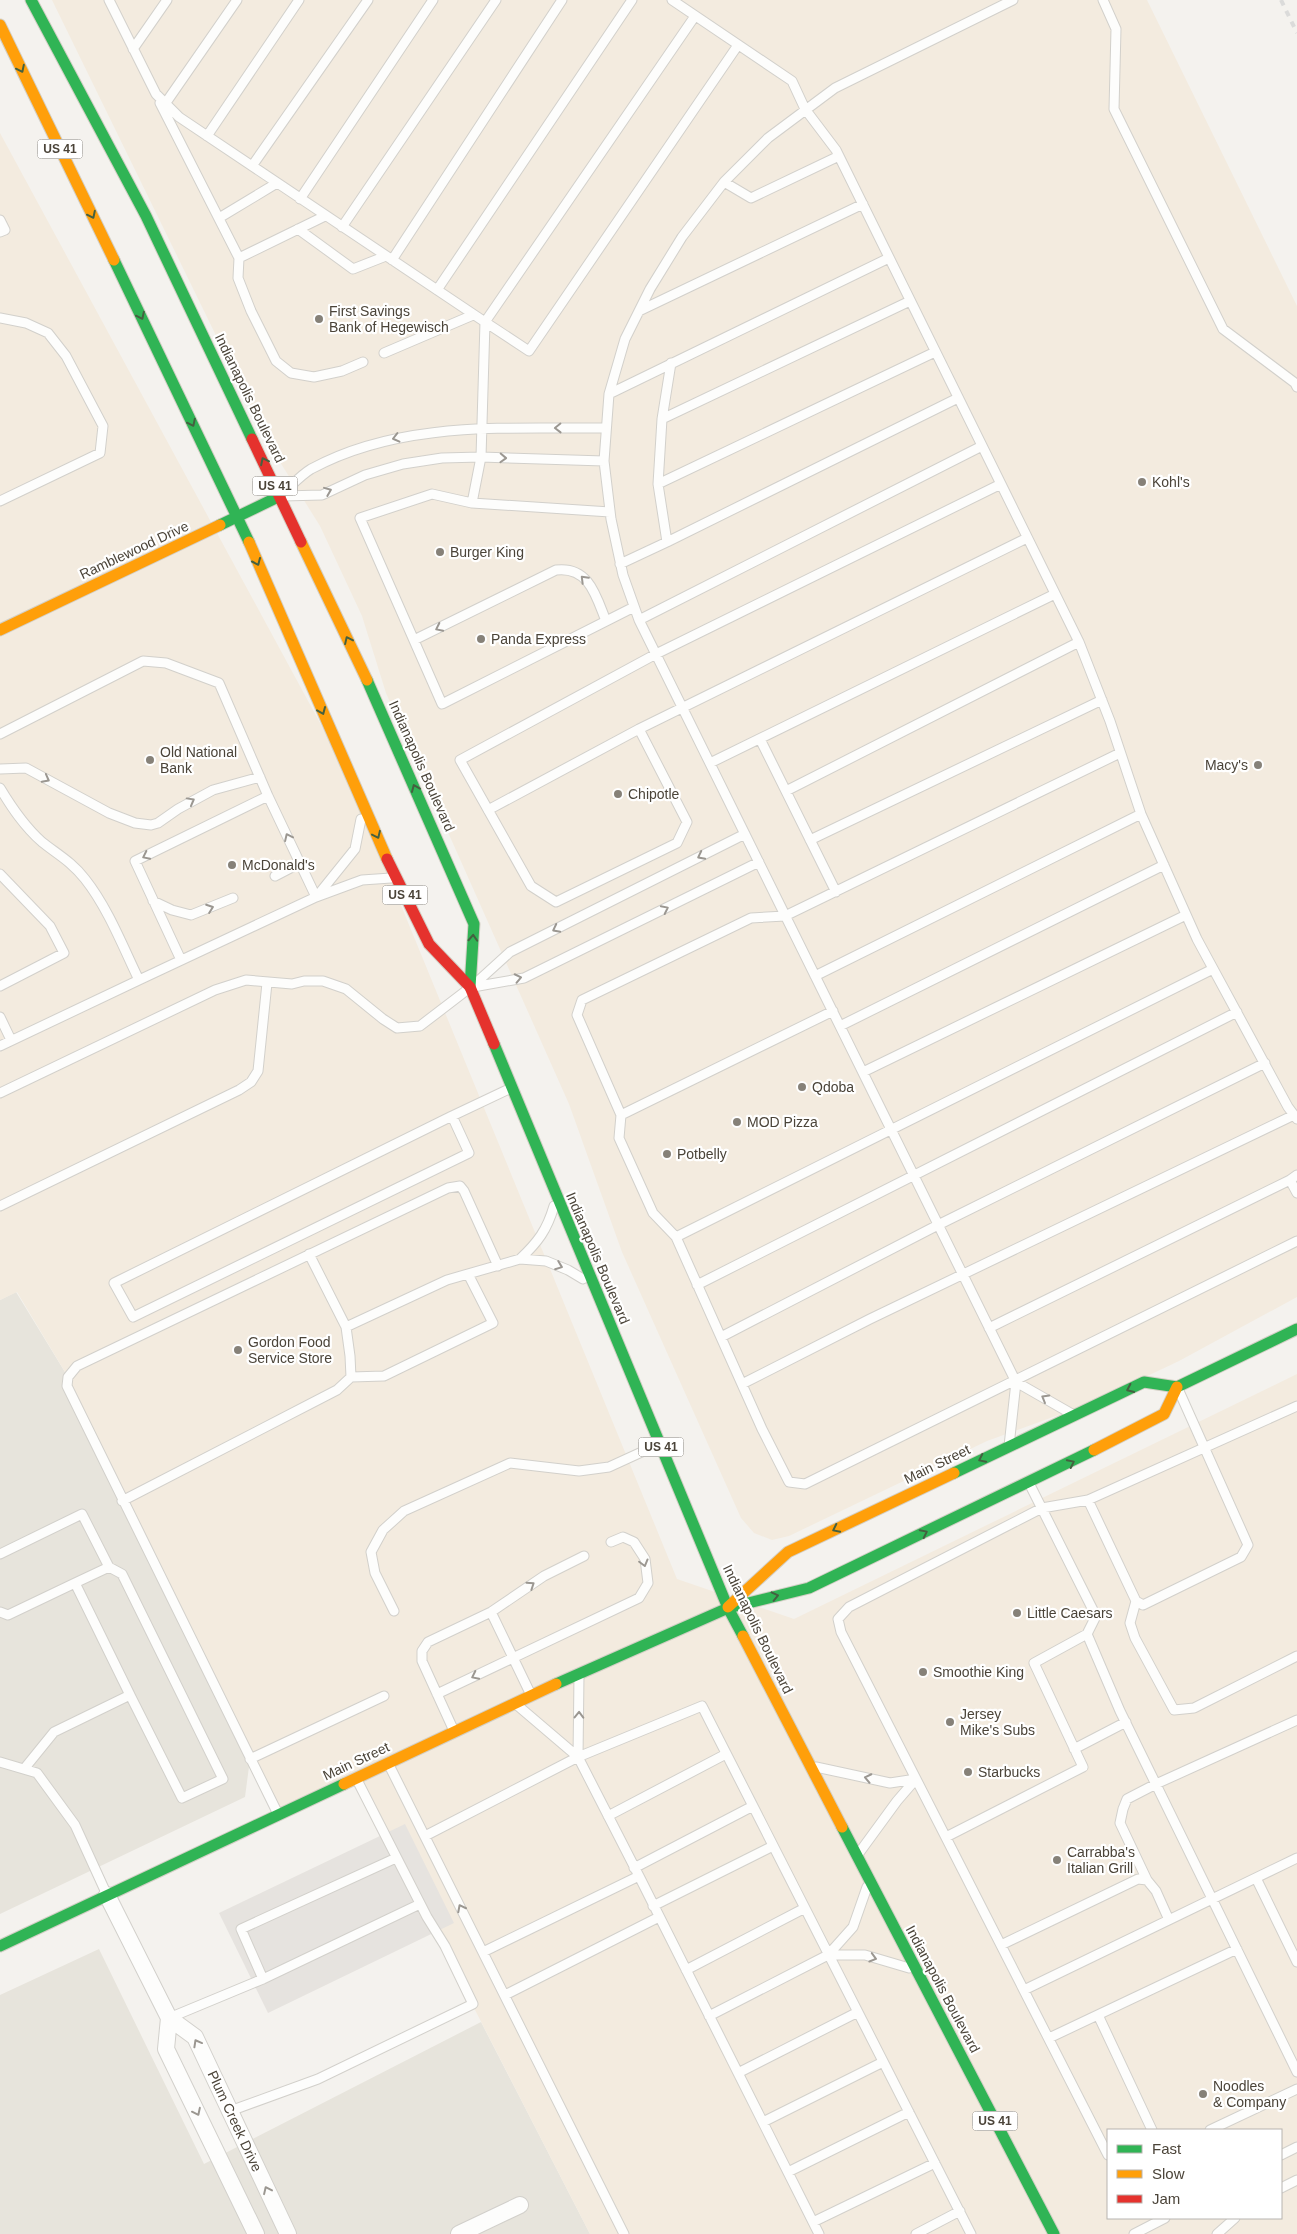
<svg xmlns="http://www.w3.org/2000/svg" width="1297" height="2234" font-family="Arial,sans-serif">
<style>
.residential{fill:#e7e4dc}
.commercial{fill:#f3ebdf;fill-rule:evenodd}
.parking{fill:#e6e3df}
.lines{fill:none;stroke-linecap:round;stroke-linejoin:round}
.lane-casing{stroke:#d2d0cb;stroke-width:11}
.street-casing{stroke:#d2d0cb;stroke-width:18}
.fast-casing{stroke:#d3cfc5;stroke-width:13}
.slow-casing{stroke:#d3cfc5;stroke-width:13}
.jam-casing{stroke:#d3cfc5;stroke-width:13}
.lane{stroke:#fdfdfc;stroke-width:9}
.street{stroke:#fdfdfc;stroke-width:16}
.fast{stroke:#30b455;stroke-width:11}
.slow{stroke:#ff9f0a;stroke-width:11}
.jam{stroke:#e5322d;stroke-width:11}
.rail{stroke:#dbdbda;stroke-width:4;stroke-dasharray:6 6;stroke-linecap:butt}
.oneway{stroke:#446040}
.oneway2{stroke:#9b9791}
.poi-dot{fill:#868178;stroke:#fff;stroke-width:2}
.labels{text-anchor:middle;stroke-width:4.5;stroke-linejoin:round;paint-order:stroke}
.shield{fill:#fff;stroke:#817c74;stroke-width:1}
.shield-label{font-size:12px;font-weight:bold;fill:#4b4439}
.poi-label{font-size:14px;fill:#4b4439;stroke:#fff;text-anchor:start}
.street-label{font-size:14px;fill:#4b4439;stroke:#fff}
</style>
<rect width="100%" height="100%" fill="#f4f2ee"/>
<path class="residential" d="M16,1292L68,1377L250,1759L245,1797L0,1914V1300Z
M99,1949L204,2164L481,2022L590,2234H0V1995Z"/>
<path class="commercial" d="M52,0H1147L1297,306V1297L1179,1361L1086,1405L987,1441L789,1536L772,1540L754,1533L741,1518L622,1252L569,1104L386,693L362,616L320,526L270,446Z
M0,133L346,771L677,1579L794,1619L1297,1374V2234H590L356,1778L278,1814L68,1377L17,1292L0,1300ZM1108,2130H1281V2218H1108Z"/>
<path class="parking" d="M405,1824L454,1923L268,2013L219,1913Z"/>
<g class="lines">
<defs>
<path id="lane" d="M109,0L156,94L179,117L485,322L481,457L472,503
M672,0L792,81L805,109L836,150L1079,642L1110,721L1141,814L1197,939L1288,1107L1297,1119
M1103,0L1116,29L1114,109L1223,329L1295,383L1297,387
M695,16L485,322L529,351L738,45
M133,49L167,0
M160,103L239,258L238,278L251,311L276,361L291,373L314,377L342,371L363,362
M165,104L237,0
M207,136L299,0
M252,166L368,0
M724,182L751,198L839,156
M300,199L433,0
M219,218L277,183
M0,220L5,230L0,232
M342,227L496,0
M298,229L353,269L386,256
M239,258L325,216
M392,260L562,0
M437,290L632,0
M639,311L863,204
M0,318L26,323L48,333L66,356L103,426L100,453L0,501
M384,353L473,315
M609,394L889,258
M662,419L910,301
M658,484L935,352
M1001,484L656,654L460,760L531,886L556,902L677,843L687,822L639,729L1027,538
M282,494C291,486 301,475 311,469C401,420 507,429 606,428
M283,496L322,495L365,475L403,464L442,458L481,457L604,461
M610,512L472,503L432,494L360,518L442,704L634,607
M667,542L958,398
M620,564L667,542L658,484L662,419L671,363
M639,620L982,446
M414,640L556,570C589,566 596,596 606,621
M0,734L143,661L166,663L219,683L268,796L316,897
M760,739L836,892
M1120,753L785,916L751,918L582,1000L577,1015L621,1115L619,1138L653,1213L676,1237L762,1429L789,1482L805,1484L1297,1241
M710,763L1055,594
M0,769L26,768L109,813L135,823L151,825L158,823L178,809L213,790L260,777
M0,788C12,808 24,826 42,842C57,854 72,862 85,879C108,908 123,947 139,980L316,897L362,880L391,878
M786,791L1079,642
M488,810L639,729
M810,840L1102,700
M0,874L50,926L64,953L0,986
M275,876L300,863
M318,895L355,849L361,819
M153,901L172,910L191,915L233,898
M181,960L135,861L268,796
M815,976L1141,814
M477,982L510,952L745,834
M473,987L524,978L759,862
M0,1017L11,1040
M840,1026L1164,865
M0,1046L139,980
M863,1072L1186,915
M0,1093L215,990L246,980L292,984L304,981H323L346,989L383,1019L397,1028L420,1026L467,990
M621,1115L833,1011
M452,1116L114,1283L133,1317L469,1153L452,1116L509,1089
M1297,1175L1290,1180L1297,1193
M0,1206L239,1090L251,1082L258,1071L267,983
M676,1237L1213,969
M309,1254L346,1327
M520,1259C538,1242 547,1230 554,1206
M697,1285L1237,1012
M989,1328L1290,1180
M721,1337L938,1225L1265,1063
M351,1377L384,1376L493,1323L468,1274
M1016,1382L1072,1414
M742,1384L870,1319L1294,1115
M1009,1446L1016,1382L639,620L623,575L611,519L604,461L609,394L625,339L650,289L682,237L724,182L768,138L835,88L1013,0
M1029,1483L1096,1616L1087,1634L1120,1711L1297,2072
M1088,1500L1136,1601L1143,1605L1241,1557L1248,1545L1179,1391
M122,1501L337,1390L351,1377L350,1356L346,1327L447,1280L520,1259L546,1261L568,1270L583,1279
M0,1554L82,1514L109,1567L122,1574L223,1779L182,1798L130,1695L54,1732L24,1769
M75,1583L109,1567
M1136,1601L1130,1623L1135,1638L1174,1710L1194,1708L1297,1656
M394,1611L375,1573L371,1552L383,1530L404,1511L510,1463L579,1471L609,1467L657,1445
M0,1612L8,1615L75,1583L130,1695
M491,1612L531,1695
M437,1694L639,1598L648,1583L645,1559L634,1542L623,1537L611,1542
M454,1731L422,1661V1651L428,1642L491,1612L544,1576L584,1556
M1074,1749L1126,1722
M578,1757L579,1675
M250,1759L384,1696
M0,1762L37,1773L75,1825L107,1895
M388,1763L624,2234
M816,1767L890,1783L916,1779
M278,1814L67,1386L68,1377L77,1366L448,1188L460,1186L464,1191L498,1266
M608,1816L726,1754
M425,1836L578,1757L702,1706L971,2234
M946,1837L1083,1767L1034,1663L1087,1634
M859,1853L897,1801L916,1779
M634,1868L753,1806
M639,1876L819,2234
M1256,1878L1297,1962
M1147,1880L1120,1823L1123,1809L1127,1799L1156,1784L1297,1720
M653,1906L773,1846
M1001,1945L1138,1879L1147,1880L1156,1891L1169,1920
M483,1952L639,1876L578,1757L517,1705
M828,1955H865L909,1968
M686,1970L805,1908
M263,1979L420,1904
M1024,1990L1297,1858
M505,1995L659,1917
M1098,2015L1152,2130
M709,2016L828,1955L853,1927L867,1887
M169,2018L263,1979L241,1929L396,1858
M1049,2038L1237,1949
M738,2073L858,2012
M230,2111L318,2079L473,2004L445,1946L427,1917L356,1778
M763,2122L883,2062
M1210,2130L1297,2089
M1108,2155L841,1632L838,1619L849,1607L1042,1508L1088,1500L1297,1406
M1281,2155L1297,2147
M788,2172L909,2112
M1281,2188L1297,2180
M813,2222L935,2163
M916,2234L960,2211
M1134,2234L1165,2218
M1217,2234L1235,2218"/>
<path id="street" d="M107,1895L169,2018L195,2037L288,2234
M169,2018L166,2049L256,2234
M459,2234L520,2205"/>
<path id="fast" d="M31,0L146,216L252,439
M114,260L249,542
M220,525L280,496
M367,680L474,924L470,987
M494,1044L728,1608L743,1636
M954,1473L1144,1382L1177,1387L1297,1329
M556,1684L728,1608L809,1588L1094,1450
M842,1827L1054,2234
M0,1946L344,1784"/>
<path id="slow" d="M0,25L114,260
M249,542L387,859
M301,542L367,680
M0,630L220,525
M1094,1450L1164,1414L1177,1387
M728,1607L788,1552L954,1473
M743,1636L842,1827
M344,1784L556,1684"/>
<path id="jam" d="M252,439L301,542
M387,859L429,944L470,987L494,1044"/>
</defs>
<use href="#lane" class="lane-casing"/>
<use href="#street" class="street-casing"/>
<use href="#fast" class="fast-casing"/>
<use href="#slow" class="slow-casing"/>
<use href="#jam" class="jam-casing"/>
<use href="#lane" class="lane"/>
<use href="#street" class="street"/>
<use href="#fast" class="fast"/>
<use href="#slow" class="slow"/>
<use href="#jam" class="jam"/>
<path class="rail" d="M1281,0L1297,33"/>
</g>
<defs><path id="oneway-chevron" d="M-2-3.5L2.5 0L-2 3.5" fill="none" stroke-width="1.6" stroke-linecap="round" stroke-linejoin="round" transform="scale(1.25)"/></defs>
<g class="oneway">
<use href="#oneway-chevron" transform="translate(21 69) rotate(64)"/>
<use href="#oneway-chevron" transform="translate(92 215) rotate(64)"/>
<use href="#oneway-chevron" transform="translate(141 316) rotate(64)"/>
<use href="#oneway-chevron" transform="translate(192 423) rotate(64)"/>
<use href="#oneway-chevron" transform="translate(264 461) rotate(-116)"/>
<use href="#oneway-chevron" transform="translate(257 562) rotate(66)"/>
<use href="#oneway-chevron" transform="translate(348 640) rotate(-115)"/>
<use href="#oneway-chevron" transform="translate(322 711) rotate(67)"/>
<use href="#oneway-chevron" transform="translate(415 788) rotate(-113)"/>
<use href="#oneway-chevron" transform="translate(377 835) rotate(65)"/>
<use href="#oneway-chevron" transform="translate(473 938) rotate(-87)"/>
<use href="#oneway-chevron" transform="translate(1130 1389) rotate(155)"/>
<use href="#oneway-chevron" transform="translate(982 1459) rotate(154)"/>
<use href="#oneway-chevron" transform="translate(1071 1463) rotate(-26)"/>
<use href="#oneway-chevron" transform="translate(836 1529) rotate(154)"/>
<use href="#oneway-chevron" transform="translate(924 1533) rotate(-26)"/>
<use href="#oneway-chevron" transform="translate(775 1596) rotate(-13)"/>
</g>
<g class="oneway2">
<use href="#oneway-chevron" transform="translate(558 428) rotate(179)"/>
<use href="#oneway-chevron" transform="translate(396 438) rotate(166)"/>
<use href="#oneway-chevron" transform="translate(503 458) rotate(2)"/>
<use href="#oneway-chevron" transform="translate(328 491) rotate(-22)"/>
<use href="#oneway-chevron" transform="translate(584 579) rotate(-135)"/>
<use href="#oneway-chevron" transform="translate(439 628) rotate(154)"/>
<use href="#oneway-chevron" transform="translate(46 779) rotate(28)"/>
<use href="#oneway-chevron" transform="translate(191 801) rotate(-29)"/>
<use href="#oneway-chevron" transform="translate(288 837) rotate(-115)"/>
<use href="#oneway-chevron" transform="translate(146 856) rotate(154)"/>
<use href="#oneway-chevron" transform="translate(701 856) rotate(153)"/>
<use href="#oneway-chevron" transform="translate(210 908) rotate(-20)"/>
<use href="#oneway-chevron" transform="translate(665 909) rotate(-26)"/>
<use href="#oneway-chevron" transform="translate(556 929) rotate(153)"/>
<use href="#oneway-chevron" transform="translate(518 978) rotate(-12)"/>
<use href="#oneway-chevron" transform="translate(559 1266) rotate(21)"/>
<use href="#oneway-chevron" transform="translate(1045 1398) rotate(-150)"/>
<use href="#oneway-chevron" transform="translate(644 1563) rotate(75)"/>
<use href="#oneway-chevron" transform="translate(531 1585) rotate(-34)"/>
<use href="#oneway-chevron" transform="translate(475 1676) rotate(154)"/>
<use href="#oneway-chevron" transform="translate(579 1715) rotate(-89)"/>
<use href="#oneway-chevron" transform="translate(868 1778) rotate(-168)"/>
<use href="#oneway-chevron" transform="translate(461 1908) rotate(-117)"/>
<use href="#oneway-chevron" transform="translate(873 1958) rotate(16)"/>
<use href="#oneway-chevron" transform="translate(197 2043) rotate(-119)"/>
<use href="#oneway-chevron" transform="translate(197 2112) rotate(64)"/>
<use href="#oneway-chevron" transform="translate(267 2190) rotate(-115)"/>
</g>
<g class="poi-dot">
<circle cx="319" cy="319" r="5"/>
<circle cx="1142" cy="482" r="5"/>
<circle cx="440" cy="552" r="5"/>
<circle cx="481" cy="639" r="5"/>
<circle cx="150" cy="760" r="5"/>
<circle cx="1258" cy="765" r="5"/>
<circle cx="618" cy="794" r="5"/>
<circle cx="232" cy="865" r="5"/>
<circle cx="802" cy="1087" r="5"/>
<circle cx="737" cy="1122" r="5"/>
<circle cx="667" cy="1154" r="5"/>
<circle cx="238" cy="1350" r="5"/>
<circle cx="1017" cy="1613" r="5"/>
<circle cx="923" cy="1672" r="5"/>
<circle cx="950" cy="1722" r="5"/>
<circle cx="968" cy="1772" r="5"/>
<circle cx="1057" cy="1860" r="5"/>
<circle cx="1203" cy="2094" r="5"/>
</g>
<g class="labels">
<g class="shield">
<rect x="37.5" y="139.5" width="45" height="19" rx="4"/>
<rect x="252.5" y="476.5" width="45" height="19" rx="4"/>
<rect x="382.5" y="885.5" width="45" height="19" rx="4"/>
<rect x="638.5" y="1437.5" width="45" height="19" rx="4"/>
<rect x="972.5" y="2111.5" width="45" height="19" rx="4"/>
</g>
<g class="shield-label">
<text x="60" y="153">US 41</text>
<text x="275" y="490">US 41</text>
<text x="405" y="899">US 41</text>
<text x="661" y="1451">US 41</text>
<text x="995" y="2125">US 41</text>
</g>
<g class="poi-label">
<text x="329" y="316">First Savings<tspan x="329" dy="16">Bank of Hegewisch</tspan></text>
<text x="1152" y="487">Kohl's</text>
<text x="450" y="557">Burger King</text>
<text x="491" y="644">Panda Express</text>
<text x="160" y="757">Old National<tspan x="160" dy="16">Bank</tspan></text>
<text x="1248" y="770" text-anchor="end">Macy's</text>
<text x="628" y="799">Chipotle</text>
<text x="242" y="870">McDonald's</text>
<text x="812" y="1092">Qdoba</text>
<text x="747" y="1127">MOD Pizza</text>
<text x="677" y="1159">Potbelly</text>
<text x="248" y="1347">Gordon Food<tspan x="248" dy="16">Service Store</tspan></text>
<text x="1027" y="1618">Little Caesars</text>
<text x="933" y="1677">Smoothie King</text>
<text x="960" y="1719">Jersey<tspan x="960" dy="16">Mike's Subs</tspan></text>
<text x="978" y="1777">Starbucks</text>
<text x="1067" y="1857">Carrabba's<tspan x="1067" dy="16">Italian Grill</tspan></text>
<text x="1213" y="2091">Noodles<tspan x="1213" dy="16">&amp; Company</tspan></text>
</g>
<g class="street-label">
<text transform="translate(250 398) rotate(64)" y="5">Indianapolis Boulevard</text>
<text transform="translate(134 550) rotate(-25)" y="5">Ramblewood Drive</text>
<text transform="translate(422 766) rotate(66)" y="5">Indianapolis Boulevard</text>
<text transform="translate(598 1258) rotate(67)" y="5">Indianapolis Boulevard</text>
<text transform="translate(937 1464) rotate(-26)" y="5">Main Street</text>
<text transform="translate(758 1629) rotate(64)" y="5">Indianapolis Boulevard</text>
<text transform="translate(356 1761) rotate(-25)" y="5">Main Street</text>
<text transform="translate(943 1989) rotate(62)" y="5">Indianapolis Boulevard</text>
<text transform="translate(235 2121) rotate(65)" y="5">Plum Creek Drive</text>
</g>
</g>
<rect x="1107" y="2129" width="175" height="90" fill="#ffffff" stroke="#b7b4b0"/>
<rect x="1117" y="2145" width="25" height="8" fill="#30b455" stroke="#b7b4b0"/>
<text x="1152" y="2154" font-size="15" fill="#4b4439">Fast</text>
<rect x="1117" y="2170" width="25" height="8" fill="#ff9f0a" stroke="#b7b4b0"/>
<text x="1152" y="2179" font-size="15" fill="#4b4439">Slow</text>
<rect x="1117" y="2195" width="25" height="8" fill="#e5322d" stroke="#b7b4b0"/>
<text x="1152" y="2204" font-size="15" fill="#4b4439">Jam</text>
</svg>
